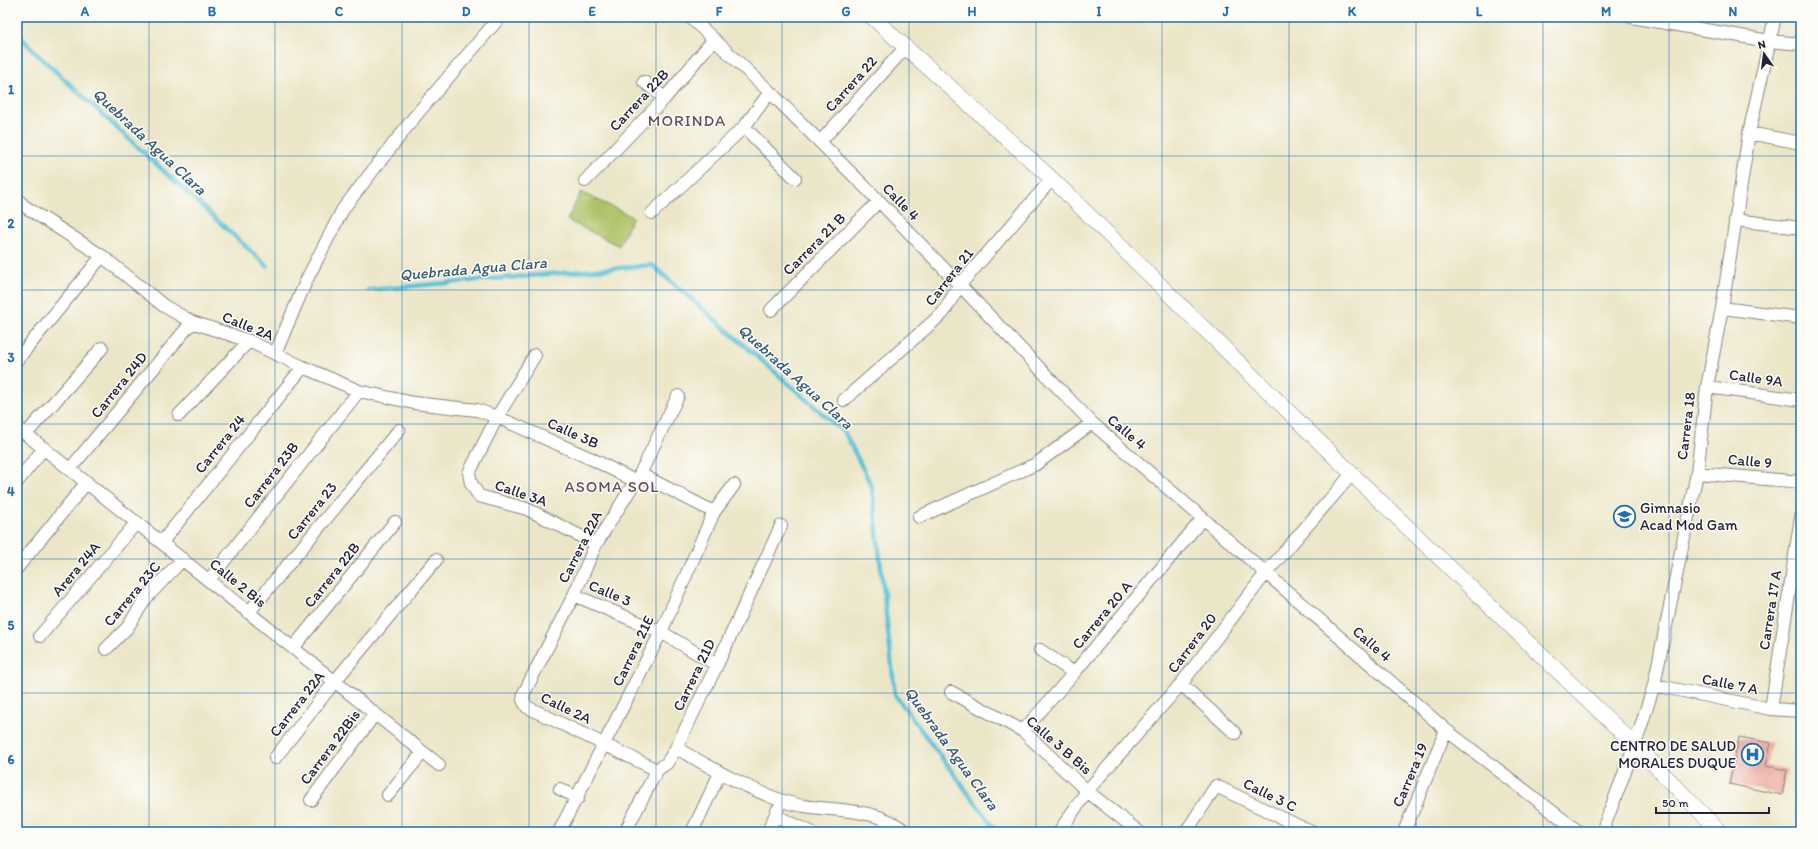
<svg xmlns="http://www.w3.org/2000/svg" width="1818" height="849" font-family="Itim,sans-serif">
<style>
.grass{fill:#adc267;stroke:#687251}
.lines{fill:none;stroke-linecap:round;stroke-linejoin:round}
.stream{stroke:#5bc2d8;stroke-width:4.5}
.building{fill:url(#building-back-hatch)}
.minor-casing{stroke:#878482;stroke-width:14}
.tertiary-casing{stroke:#878482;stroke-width:16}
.minor{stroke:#fff;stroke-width:12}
.tertiary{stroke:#fff;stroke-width:15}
.grid{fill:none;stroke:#1f6fb2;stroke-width:1;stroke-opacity:0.55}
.labels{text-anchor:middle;stroke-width:3;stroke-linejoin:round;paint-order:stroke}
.street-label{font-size:15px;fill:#22223b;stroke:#fdfcf7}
.poi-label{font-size:15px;fill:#22223b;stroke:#fdfcf7;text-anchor:start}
.neighbourhood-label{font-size:16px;letter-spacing:1px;fill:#684e5a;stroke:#fdfcf7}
.water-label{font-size:16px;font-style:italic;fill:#365a72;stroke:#fdfcf7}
.neatline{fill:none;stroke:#1f6fb2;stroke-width:1.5}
.grid-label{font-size:13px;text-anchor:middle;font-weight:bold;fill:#1f6fb2}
</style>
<defs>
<pattern id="building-back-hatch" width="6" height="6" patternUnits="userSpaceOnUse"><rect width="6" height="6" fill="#eba195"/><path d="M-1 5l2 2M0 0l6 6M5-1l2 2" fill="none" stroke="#c98a81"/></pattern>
</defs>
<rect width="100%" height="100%" fill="#fdfcf7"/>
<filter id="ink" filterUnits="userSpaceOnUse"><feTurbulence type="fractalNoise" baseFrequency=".025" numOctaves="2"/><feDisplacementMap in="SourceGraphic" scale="8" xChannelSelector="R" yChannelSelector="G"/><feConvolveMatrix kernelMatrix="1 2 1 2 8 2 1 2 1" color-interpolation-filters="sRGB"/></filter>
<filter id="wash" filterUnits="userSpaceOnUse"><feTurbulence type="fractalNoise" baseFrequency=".012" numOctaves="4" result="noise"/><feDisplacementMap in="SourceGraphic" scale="16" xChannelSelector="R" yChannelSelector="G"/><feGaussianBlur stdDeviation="0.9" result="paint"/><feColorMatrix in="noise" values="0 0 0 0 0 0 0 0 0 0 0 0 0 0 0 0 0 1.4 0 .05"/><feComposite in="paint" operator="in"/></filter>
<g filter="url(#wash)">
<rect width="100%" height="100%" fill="#ece6c8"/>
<path class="grass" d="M581,192L633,217L619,246L567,220Z"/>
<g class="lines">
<path class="stream" d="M17,33L40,57L267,266
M368,290L652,265L845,433L872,487L895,695L997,832"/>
</g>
<g id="blocks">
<path class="building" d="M1739,737L1771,743L1766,766L1787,770L1782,795L1729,784Z"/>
</g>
</g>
<g filter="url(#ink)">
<use href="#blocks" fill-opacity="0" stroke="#878482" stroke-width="1"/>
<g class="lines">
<defs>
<path id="minor" d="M690,17L770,92L879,201L1092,423L1266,573L1446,730L1579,832
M1631,17L1769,41L1801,44
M644,82L665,98
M744,127L795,178
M1749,133L1801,143
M820,142L905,48
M585,181L665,98L714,39
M17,199L24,206L102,256L164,306L192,322L249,341L303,367L359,391L414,403L477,410L497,417L594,460L635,481
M652,213L744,127L770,92
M1735,220L1801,228
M1722,308L1801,318
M771,310L879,201
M275,354L307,279L343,209L416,115L500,17
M535,355L497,417L469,473L471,483L479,496L527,509L596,544
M17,360L102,256
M1707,387L1801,400
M844,400L943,313L959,286L1052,179
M179,415L249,341
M17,427L439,765
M26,434L102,348
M70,469L192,322
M1697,473L1801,482
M640,474L714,512
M17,482L44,448
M919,517L1036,464L1092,423
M162,542L303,367
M17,568L87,482
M209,580L359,391
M574,595L661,632L717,665
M249,612L399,430
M40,636L137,522
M293,648L395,522
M106,649L127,628L146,598L183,559
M1040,650L1074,673
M1181,684L1235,733
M1654,685L1771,709L1801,711
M951,692L1023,731L1087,791L1139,832
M1771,709L1801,517
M1023,731L1074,673L1203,518
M676,748C710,767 744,787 780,800C821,815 871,802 906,832
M275,758L335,681L436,560
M657,770L527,707L523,700L524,693L574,595L596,544L640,474L678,396
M560,789L578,798
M388,795L423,752
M311,800L375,714
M776,816L811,832
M559,832L661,632L714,512L734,485
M625,832L657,770L667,763L676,748L717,665L781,526
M692,832L720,773
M768,832L778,809
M1059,832L1087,791L1181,684L1266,573L1352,474
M1186,832L1216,786L1311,832
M1404,832L1446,730
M1602,832L1635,745L1654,685L1697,473L1707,387L1722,308L1749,133L1775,17"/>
<path id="tertiary" d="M872,17L1052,179L1352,474L1635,745L1720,832"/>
</defs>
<use href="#minor" class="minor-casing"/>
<use href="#tertiary" class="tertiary-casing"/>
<use href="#minor" class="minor"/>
<use href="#tertiary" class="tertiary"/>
</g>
</g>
<path class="grid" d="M149,17V832M275,17V832M402,17V832M529,17V832M656,17V832M782,17V832M909,17V832M1036,17V832M1162,17V832M1289,17V832M1416,17V832M1543,17V832M1669,17V832M17,156H1801M17,290H1801M17,424H1801M17,559H1801M17,693H1801"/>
<defs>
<symbol id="school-ring" viewBox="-11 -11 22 22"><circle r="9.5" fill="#fdfcf7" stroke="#1f6fb2" stroke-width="1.5"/><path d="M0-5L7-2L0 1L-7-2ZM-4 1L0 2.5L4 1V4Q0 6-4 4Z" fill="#1f6fb2"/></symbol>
<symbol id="hospital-ring" viewBox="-11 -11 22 22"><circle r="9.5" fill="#fdfcf7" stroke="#1f6fb2" stroke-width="1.5"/><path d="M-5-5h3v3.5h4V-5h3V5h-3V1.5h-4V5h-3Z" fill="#1f6fb2"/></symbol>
</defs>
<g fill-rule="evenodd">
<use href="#school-ring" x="1612" y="504" width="25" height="25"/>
<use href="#hospital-ring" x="1740" y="742" width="25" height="25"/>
</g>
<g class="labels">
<g class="street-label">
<text transform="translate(851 84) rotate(-48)" y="5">Carrera 22</text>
<text transform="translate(639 100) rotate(-47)" y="5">Carrera 22B</text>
<text transform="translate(901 202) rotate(46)" y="5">Calle 4</text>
<text transform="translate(814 244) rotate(-45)" y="5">Carrera 21 B</text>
<text transform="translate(949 277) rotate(-52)" y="5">Carrera 21</text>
<text transform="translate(248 326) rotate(22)" y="5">Calle 2A</text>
<text transform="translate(1756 378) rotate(8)" y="5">Calle 9A</text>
<text transform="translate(119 385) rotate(-51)" y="5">Carrera 24D</text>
<text transform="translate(1686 426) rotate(-83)" y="5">Carrera 18</text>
<text transform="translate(1127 432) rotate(40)" y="5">Calle 4</text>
<text transform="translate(573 433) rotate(24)" y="5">Calle 3B</text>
<text transform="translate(220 444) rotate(-51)" y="5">Carrera 24</text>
<text transform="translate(1750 461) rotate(5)" y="5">Calle 9</text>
<text transform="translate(271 475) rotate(-52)" y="5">Carrera 23B</text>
<text transform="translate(521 493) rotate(19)" y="5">Calle 3A</text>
<text transform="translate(312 511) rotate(-51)" y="5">Carrera 23</text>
<text transform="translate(580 547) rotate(-63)" y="5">Carrera 22A</text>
<text transform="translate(76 569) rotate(-50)" y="5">Arera 24A</text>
<text transform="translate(332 575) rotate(-51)" y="5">Carrera 22B</text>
<text transform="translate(238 583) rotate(39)" y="5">Calle 2 Bis</text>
<text transform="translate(610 593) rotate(23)" y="5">Calle 3</text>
<text transform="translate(132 594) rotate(-50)" y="5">Carrera 23C</text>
<text transform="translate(1770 610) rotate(-81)" y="5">Carrera 17 A</text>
<text transform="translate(1102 615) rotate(-50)" y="5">Carrera 20 A</text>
<text transform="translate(1192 643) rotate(-53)" y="5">Carrera 20</text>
<text transform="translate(1372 644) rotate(41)" y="5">Calle 4</text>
<text transform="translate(633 651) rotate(-64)" y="5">Carrera 21E</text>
<text transform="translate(694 675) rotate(-64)" y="5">Carrera 21D</text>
<text transform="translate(1730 684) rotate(11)" y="5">Calle 7 A</text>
<text transform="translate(297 704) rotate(-52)" y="5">Carrera 22A</text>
<text transform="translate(566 708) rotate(26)" y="5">Calle 2A</text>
<text transform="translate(1059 745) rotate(41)" y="5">Calle 3 B Bis</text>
<text transform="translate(330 747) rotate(-53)" y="5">Carrera 22Bis</text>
<text transform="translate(1410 775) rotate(-67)" y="5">Carrera 19</text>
<text transform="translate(1270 795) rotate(26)" y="5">Calle 3 C</text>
</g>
<g class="poi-label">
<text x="1640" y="513">Gimnasio<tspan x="1640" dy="17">Acad Mod Gam</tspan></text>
<text x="1736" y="751" text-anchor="end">CENTRO DE SALUD<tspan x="1736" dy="17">MORALES DUQUE</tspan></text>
</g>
<g class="neighbourhood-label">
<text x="687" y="126">MORINDA</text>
<text x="612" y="492">ASOMA SOL</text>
</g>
<g class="water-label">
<text transform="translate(150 141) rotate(43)" y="6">Quebrada Agua Clara</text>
<text transform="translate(473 268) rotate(-5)" y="6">Quebrada Agua Clara</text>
<text transform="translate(796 376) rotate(42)" y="6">Quebrada Agua Clara</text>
<text transform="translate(952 748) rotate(54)" y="6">Quebrada Agua Clara</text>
</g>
</g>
<rect width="1818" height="849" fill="none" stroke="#fdfcf7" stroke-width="44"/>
<g transform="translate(1764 54) rotate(346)" stroke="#fdfcf7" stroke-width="3" paint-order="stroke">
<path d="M0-3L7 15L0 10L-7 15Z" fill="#22223b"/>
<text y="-6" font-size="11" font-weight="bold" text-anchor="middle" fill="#22223b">N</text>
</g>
<path d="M1656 807v6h113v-6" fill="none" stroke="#22223b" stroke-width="2"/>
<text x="1662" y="807" font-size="12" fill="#22223b" stroke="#fdfcf7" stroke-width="3" paint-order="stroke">50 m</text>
<rect x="22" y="22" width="1774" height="805" class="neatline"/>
<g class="grid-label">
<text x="85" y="16">A</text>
<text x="212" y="16">B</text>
<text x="339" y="16">C</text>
<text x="466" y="16">D</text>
<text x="592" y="16">E</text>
<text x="719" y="16">F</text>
<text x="846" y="16">G</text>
<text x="972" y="16">H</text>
<text x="1099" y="16">I</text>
<text x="1226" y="16">J</text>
<text x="1352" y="16">K</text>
<text x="1479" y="16">L</text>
<text x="1606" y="16">M</text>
<text x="1733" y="16">N</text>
<text x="11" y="94">1</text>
<text x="11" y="228">2</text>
<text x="11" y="362">3</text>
<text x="11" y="496">4</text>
<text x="11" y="630">5</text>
<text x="11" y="764">6</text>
</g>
</svg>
